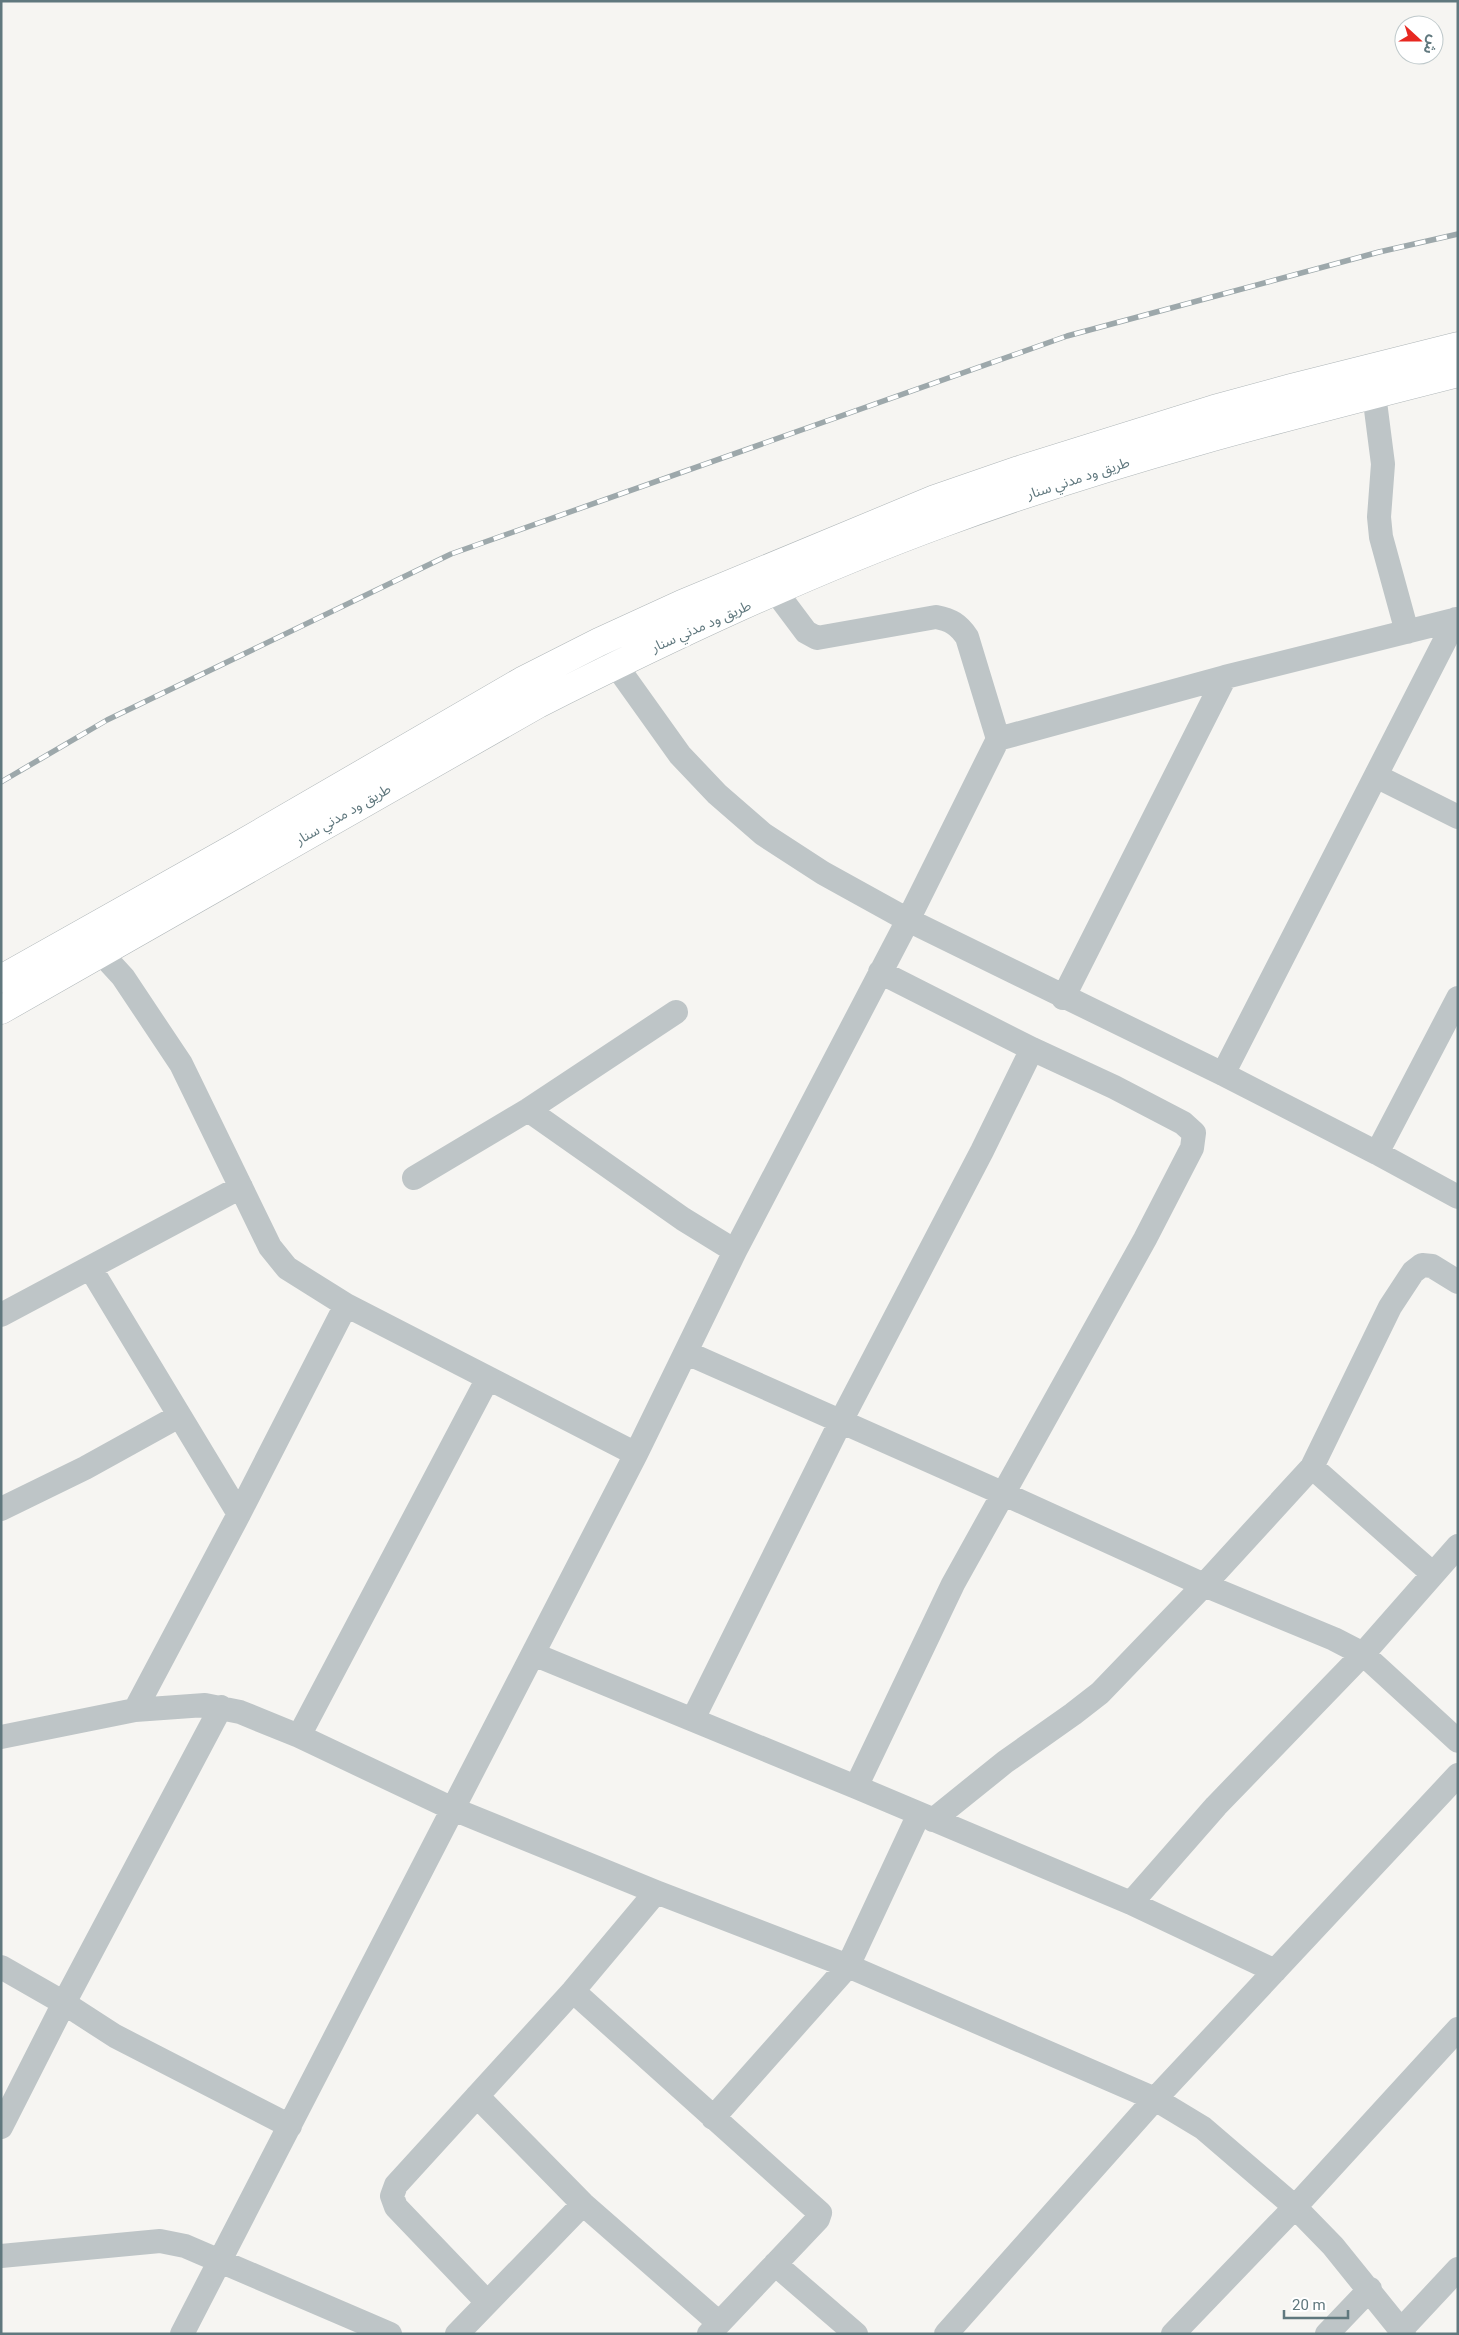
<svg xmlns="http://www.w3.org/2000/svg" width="1459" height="2335" font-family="Roboto,'Noto Sans Arabic',sans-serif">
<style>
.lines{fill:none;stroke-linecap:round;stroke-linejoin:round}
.highway-casing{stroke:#afb6b8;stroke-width:29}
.minor{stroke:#bec5c7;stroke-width:24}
.highway{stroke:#fff;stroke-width:28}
.rail-casing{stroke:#9da8ab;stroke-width:5.5}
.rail{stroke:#fff;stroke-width:4;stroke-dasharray:11;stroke-linecap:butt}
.labels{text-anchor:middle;stroke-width:5;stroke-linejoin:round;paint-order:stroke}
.street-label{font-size:14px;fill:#60787e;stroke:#fff}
</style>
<rect width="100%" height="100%" fill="#f6f5f2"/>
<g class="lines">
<defs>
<path id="highway" d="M1,979L236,847L522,681L599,642L682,604L935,499L1019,470L1214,409L1291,388L1458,346
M1,1010L538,704C669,638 804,574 943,523C1111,461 1284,417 1458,373"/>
</defs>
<use href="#highway" class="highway-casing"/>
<path class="minor" d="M1374,394L1383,464L1379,517L1381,537L1407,632
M605,650L680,755L717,794L763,834L823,873L908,920L1223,1074L1377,1153L1458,1197
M998,739L1225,677L1458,619
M1376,776L1458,817
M89,940L123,977L181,1064L270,1247L287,1268L346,1305L636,1454
M1063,998L1225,677
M1223,1074L1456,619
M528,1110L683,1219L735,1251
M1377,1153L1458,998
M414,1178L528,1110L676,1012
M91,1269L239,1514
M1,1315L241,1187
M687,1353L1002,1493L1204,1585L1334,1639L1363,1654L1458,1741
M1312,1467L1433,1574
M1,1509L85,1468L179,1416
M533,1654L856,1787L1131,1903L1275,1971
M135,1710L239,1514L346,1305
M693,1719L840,1423L982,1151L1032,1049
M299,1736L488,1378
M1,1737L135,1710L205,1705L240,1712L299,1736L453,1809L656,1892L848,1966L1155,2099L1203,2128L1295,2207L1333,2246L1404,2334
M856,1787L953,1584L1145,1239L1192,1148L1194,1133L1183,1123L1114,1087L1032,1049L880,972
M933,1820L1005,1762L1073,1714L1100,1693L1204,1585L1312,1467L1390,1307L1413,1272L1422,1265L1432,1266L1458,1282
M1131,1903L1216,1806L1363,1654L1458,1546
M1,1967L64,2003L115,2036L290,2126
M573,1991L820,2213L818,2219L709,2334
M477,2096L583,2204L719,2323
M713,2118L848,1966L919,1814
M1,2127L64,2003L221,1707
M1,2256L160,2241L185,2246L390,2334
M775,2264L856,2334
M487,2302L396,2207L392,2196L396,2185L573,1991L656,1892
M1401,2330L1458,2269
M182,2334L636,1454L735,1251L908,920L998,739L967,637C958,624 951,620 936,617L817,638L806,632L776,592
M457,2334L583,2204
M946,2334L1155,2099L1458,1775
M1173,2334L1295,2207L1458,2029
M1327,2334L1370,2289"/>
<use href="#highway" class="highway"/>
<defs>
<path id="rail" d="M1,782L107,720L451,554L1067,336L1379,252L1458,234"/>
</defs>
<use href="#rail" class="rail-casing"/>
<use href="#rail" class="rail"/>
</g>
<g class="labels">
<g class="street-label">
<text transform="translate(1078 478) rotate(-18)" y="5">طريق ود مدني سنار</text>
<text transform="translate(701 626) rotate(-24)" y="5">طريق ود مدني سنار</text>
<text transform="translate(343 814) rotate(-30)" y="5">طريق ود مدني سنار</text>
</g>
</g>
<rect width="1459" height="2335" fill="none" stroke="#60787e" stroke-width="5"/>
<g transform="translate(1419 40) rotate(111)"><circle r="24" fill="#ffffff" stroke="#bfc9cb"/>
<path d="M0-4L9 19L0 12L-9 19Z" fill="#e72821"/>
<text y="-8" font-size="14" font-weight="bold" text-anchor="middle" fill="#60787e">ش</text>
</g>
<path d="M1284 2310v8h64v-8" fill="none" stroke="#60787e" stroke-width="2.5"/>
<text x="1292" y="2310" font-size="15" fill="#60787e" stroke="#ffffff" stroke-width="4" paint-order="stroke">20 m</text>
</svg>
